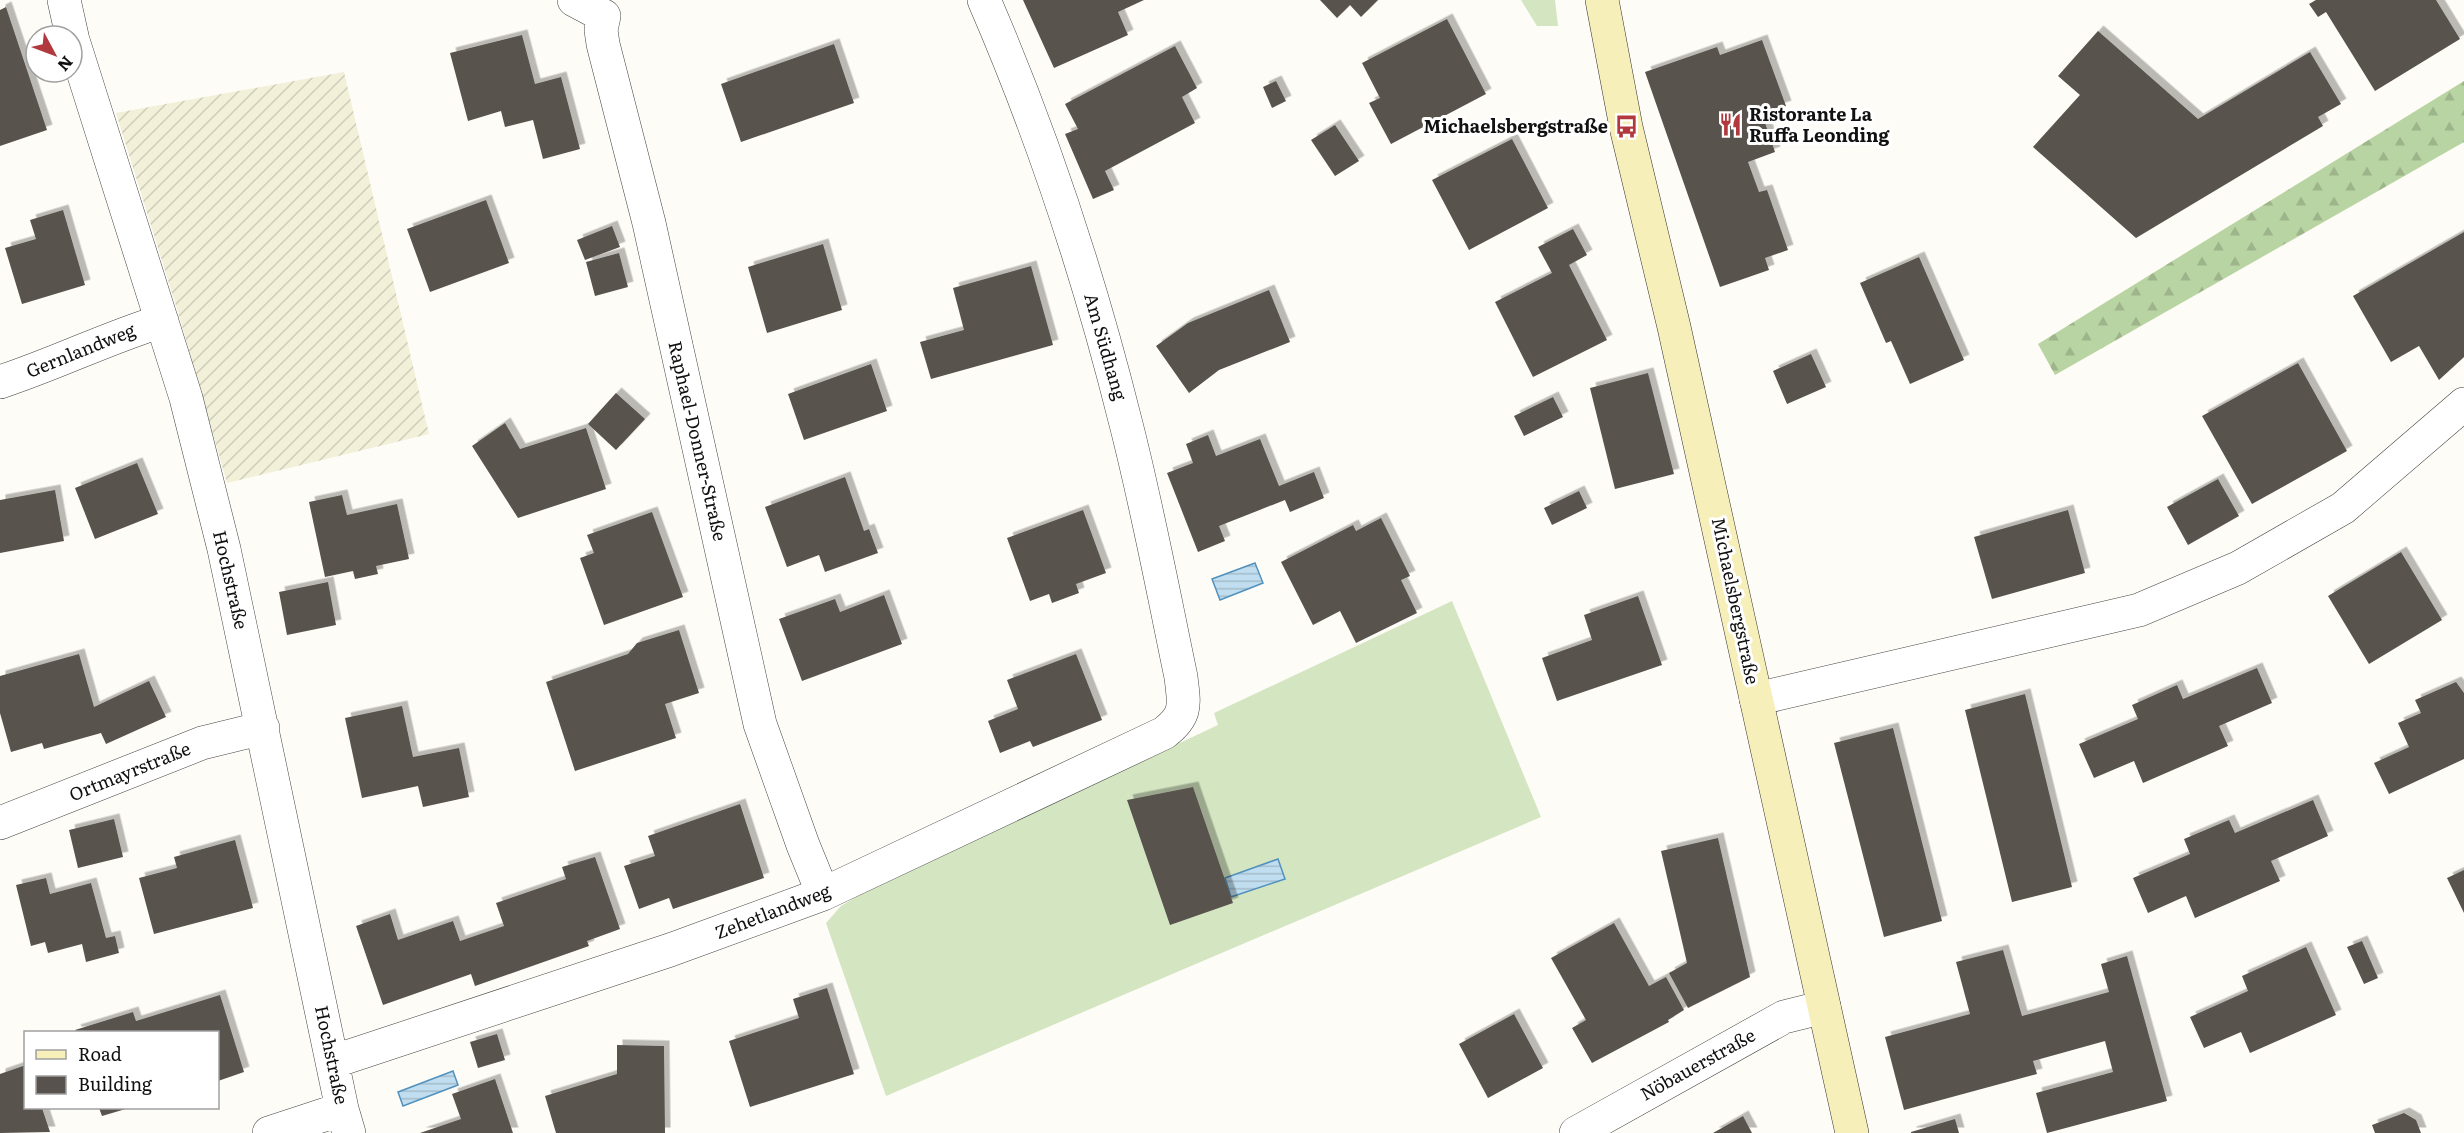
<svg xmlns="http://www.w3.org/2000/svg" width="2464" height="1133" font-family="Literata,serif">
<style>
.farmland{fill:url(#farmland-furrows)}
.grass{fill:#d4e5c2}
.forest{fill:url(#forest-firs)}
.water{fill:url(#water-rules);stroke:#5091be;stroke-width:1.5}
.building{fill:#58524e;filter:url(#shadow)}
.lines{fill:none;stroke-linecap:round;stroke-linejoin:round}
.street-casing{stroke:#444;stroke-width:34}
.secondary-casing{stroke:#333;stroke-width:34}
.street{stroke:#fff;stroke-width:33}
.secondary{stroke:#f6efb9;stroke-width:33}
.labels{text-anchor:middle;stroke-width:6;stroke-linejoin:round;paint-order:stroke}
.poi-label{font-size:18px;font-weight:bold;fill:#111;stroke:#fff;text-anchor:start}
.street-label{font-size:18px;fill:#111;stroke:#fff}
</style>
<defs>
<pattern id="farmland-furrows" width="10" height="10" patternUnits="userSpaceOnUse" patternTransform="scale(1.5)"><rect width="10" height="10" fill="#f2f0d8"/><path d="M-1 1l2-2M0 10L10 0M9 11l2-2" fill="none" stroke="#cecdb8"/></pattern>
<pattern id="forest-firs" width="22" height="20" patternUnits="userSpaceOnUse" patternTransform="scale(1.5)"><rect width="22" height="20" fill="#b9d4a3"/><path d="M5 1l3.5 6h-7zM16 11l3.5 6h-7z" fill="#9eb58b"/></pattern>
<pattern id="water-rules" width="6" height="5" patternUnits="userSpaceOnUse" patternTransform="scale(1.5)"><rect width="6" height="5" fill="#c0deef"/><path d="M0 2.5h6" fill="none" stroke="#a4bdcc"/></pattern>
<filter id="shadow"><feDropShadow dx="5.5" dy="-5.5" stdDeviation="0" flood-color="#0004"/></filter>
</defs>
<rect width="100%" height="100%" fill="#fefcf6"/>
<path class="farmland" d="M344,72L429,434L227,483L178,312L116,113Z"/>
<path class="grass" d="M1521,0H1555L1558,26H1537Z
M1452,601L1541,817L886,1096L826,923L841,906L873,887L1218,725L1214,713Z"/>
<path class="forest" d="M2464,81V142L2055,375L2038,344Z"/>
<path class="water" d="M1255,563L1263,583L1220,600L1212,579Z
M1278,859L1285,879L1231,897L1225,878Z
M453,1071L458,1085L403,1106L398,1092Z"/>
<path class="building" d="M1023,0H1144L1118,12L1128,35L1054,68Z
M1320,0H1378L1361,17L1350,5L1337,18Z
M2316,0H2436L2460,39L2375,91L2326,12L2318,17L2309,4Z
M6,7L47,130L0,146V10Z
M1447,19L1486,94L1391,144L1369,103L1380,98L1362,63Z
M2098,31L2198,119L2310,52L2341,104L2318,117L2323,126L2136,238L2033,147L2080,95L2058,76Z
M522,35L535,84L561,77L580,149L543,159L533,120L505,127L501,111L468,121L450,53Z
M1762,40L1786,106L1762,114L1775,152L1748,162L1759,192L1767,190L1788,250L1765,258L1769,270L1720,287L1645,72L1717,47L1720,55Z
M834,44L854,103L741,142L721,84Z
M1175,46L1197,88L1182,97L1195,123L1105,171L1114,190L1093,199L1065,134L1078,129L1065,104Z
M1276,81L1286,101L1272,108L1263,87Z
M1335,125L1359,161L1335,176L1311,140Z
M1512,139L1548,208L1469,250L1432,180Z
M486,200L509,263L430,292L407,229Z
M63,210L85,285L22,304L5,248L36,239L30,220Z
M612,226L620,247L585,260L577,240Z
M1573,229L1587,255L1569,265L1607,340L1533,377L1495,302L1552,273L1538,247Z
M2464,232V357L2439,380L2419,346L2391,362L2353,296Z
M823,244L842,310L767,333L748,267Z
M619,253L628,287L595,296L586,262Z
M1919,257L1964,360L1910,384L1891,341L1886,343L1860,283Z
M1031,266L1053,345L931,379L920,342L964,330L953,288Z
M1269,290L1290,342L1219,370L1189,393L1156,346L1188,323Z
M1811,354L1826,387L1787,404L1773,371Z
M2298,363L2347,451L2252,504L2202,416Z
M871,364L887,411L804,440L788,394Z
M1648,373L1674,474L1615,489L1590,388Z
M616,393L645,419L616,450L588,424Z
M1553,397L1563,417L1524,436L1514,416Z
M505,423L520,449L586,428L606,489L518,518L472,446Z
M1208,435L1216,456L1260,439L1279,486L1314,472L1324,498L1290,512L1285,500L1219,526L1225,541L1198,552L1167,473L1193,463L1186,444Z
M137,463L158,514L95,539L75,488Z
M845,477L864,531L869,529L878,553L825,572L819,555L787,567L765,507Z
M2218,479L2239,516L2188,545L2167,507Z
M55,490L64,541L0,553V500Z
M1579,491L1587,508L1552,525L1544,508Z
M342,495L347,515L397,504L409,559L376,566L378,574L355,579L353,571L325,577L309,502Z
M1083,510L1106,573L1076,584L1079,593L1052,603L1049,594L1030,601L1007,538Z
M2068,510L2085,573L1992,599L1974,537Z
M652,512L683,597L604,625L580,558L594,553L587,535Z
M1381,518L1410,576L1401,580L1417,613L1356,643L1340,611L1313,625L1281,562L1353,525L1356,531Z
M2401,552L2442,620L2369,664L2328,596Z
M328,582L336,625L287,635L279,592Z
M884,595L902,644L802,681L779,619L835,599L840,612Z
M1638,596L1662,665L1557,701L1542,658L1592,640L1584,615Z
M679,630L699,693L665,704L676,738L575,771L546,682L628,654L637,643Z
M79,654L94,707L149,681L166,717L106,744L101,733L44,749L42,743L11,752L0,713V676Z
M1076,654L1102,720L1033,747L1030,741L1000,753L988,721L1018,709L1007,680Z
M2257,668L2272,703L2219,726L2228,746L2143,783L2134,761L2094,778L2079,744L2138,719L2132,705L2177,685L2183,699Z
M2456,682L2464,693V759L2389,794L2374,763L2409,747L2398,723L2421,713L2415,700Z
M2025,694L2072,887L2012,902L1965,710Z
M402,706L413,757L459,748L469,797L423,807L418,786L362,798L345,718Z
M1893,728L1942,921L1884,937L1834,743Z
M1193,787L1233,903L1170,925L1127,800Z
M2313,800L2328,836L2271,861L2280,881L2195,918L2186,896L2148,913L2133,878L2190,854L2184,839L2229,820L2235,833Z
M740,804L764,878L673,909L669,898L639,909L624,866L655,856L648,836Z
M114,819L123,857L78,868L69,830Z
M1718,838L1750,977L1688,1008L1669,973L1687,963L1661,851Z
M235,840L253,908L154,934L139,878L177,868L174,857Z
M595,857L620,929L587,941L589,946L475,986L471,974L383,1005L356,926L390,914L398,940L453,921L460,941L504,926L496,903L566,879L562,867Z
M2464,870V913L2447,878Z
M46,878L50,894L91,883L106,938L115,936L119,953L86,962L82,944L48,953L45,942L31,946L16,885Z
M1614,923L1649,986L1666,977L1684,1010L1668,1020L1669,1022L1592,1063L1572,1028L1586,1020L1551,958Z
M2362,941L2378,978L2364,984L2347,947Z
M2306,947L2336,1015L2250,1053L2241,1032L2204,1048L2190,1017L2248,991L2242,976Z
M2003,950L2022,1016L2109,992L2101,964L2127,956L2167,1101L2047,1133L2036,1093L2113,1072L2105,1041L2033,1061L2037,1074L1904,1110L1885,1037L1970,1014L1956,962Z
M827,988L854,1074L750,1107L729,1041L799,1018L793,999Z
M220,995L244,1072L218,1081V1032H76L75,1030L133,1012L136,1021Z
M1514,1014L1543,1068L1488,1098L1459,1044Z
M497,1034L505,1060L478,1068L470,1042Z
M617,1045L664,1046L665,1133H556L545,1096L617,1074Z
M26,1065V1108H42L50,1132L0,1133V1074Z
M495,1079L513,1133H420L461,1119L452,1094Z
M99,1108H129L102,1116Z
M2404,1113L2416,1120L2421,1133H2375L2372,1125Z
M1743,1116L1752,1133H1713Z
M1955,1119L1959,1133H1911V1132Z"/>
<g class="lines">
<defs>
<path id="street" d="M64,0L72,36
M574,0L604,16
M604,16L601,30L603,44L649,223L760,724L803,845L823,894
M72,37L186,398L224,549L342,1109L349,1133
M0,382C55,364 107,338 162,321
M1756,699L2139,610L2238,568L2343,508L2464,404
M0,823L202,743L263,728
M332,1062L670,950L823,894L1164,733C1188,715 1184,704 1181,677C1163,591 1147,505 1125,420C1089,276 1043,136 984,0
M269,1133L342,1109
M1576,1133L1784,1017L1824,1007"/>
<path id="secondary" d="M1602,0L1626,127L1674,327L1852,1133"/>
</defs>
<use href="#street" class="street-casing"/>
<use href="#secondary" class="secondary-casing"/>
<use href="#street" class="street"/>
<use href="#secondary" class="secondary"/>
</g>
<defs>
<symbol id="restaurant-bare" viewBox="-9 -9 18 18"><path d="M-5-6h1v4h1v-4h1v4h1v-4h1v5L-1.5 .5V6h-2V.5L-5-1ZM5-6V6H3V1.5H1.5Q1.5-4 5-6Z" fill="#b1393e" stroke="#fff" stroke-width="2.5" paint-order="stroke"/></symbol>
<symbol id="bus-bare" viewBox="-9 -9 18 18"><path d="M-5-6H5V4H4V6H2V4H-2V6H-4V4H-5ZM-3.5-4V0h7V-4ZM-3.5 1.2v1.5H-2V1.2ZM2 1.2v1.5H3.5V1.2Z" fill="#b1393e" stroke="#fff" stroke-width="2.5" paint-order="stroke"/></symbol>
</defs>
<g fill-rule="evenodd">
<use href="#restaurant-bare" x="1714" y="108" width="33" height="33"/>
<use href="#bus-bare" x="1610" y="110" width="33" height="33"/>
</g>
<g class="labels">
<g class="poi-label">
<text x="1749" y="121">Ristorante La<tspan x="1749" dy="21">Ruffa Leonding</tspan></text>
<text x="1608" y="133" text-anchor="end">Michaelsbergstraße</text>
</g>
<g class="street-label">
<text transform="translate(1105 347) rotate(74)" y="6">Am Südhang</text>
<text transform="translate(81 351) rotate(-22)" y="6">Gernlandweg</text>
<text transform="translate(697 441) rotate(77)" y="6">Raphael-Donner-Straße</text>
<text transform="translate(230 580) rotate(77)" y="6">Hochstraße</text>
<text transform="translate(1735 601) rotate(78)" y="6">Michaelsbergstraße</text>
<text transform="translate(130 772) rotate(-22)" y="6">Ortmayrstraße</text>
<text transform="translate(773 912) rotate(-21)" y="6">Zehetlandweg</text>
<text transform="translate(331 1055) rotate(78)" y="6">Hochstraße</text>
<text transform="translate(1698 1065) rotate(-29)" y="6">Nöbauerstraße</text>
</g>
</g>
<rect x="24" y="1031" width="195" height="78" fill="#ffffff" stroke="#a0a0a0" stroke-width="1.5"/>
<rect x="36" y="1050" width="30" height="9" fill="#f6efb9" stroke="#a0a0a0" stroke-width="1.5"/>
<text x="78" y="1061" font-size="18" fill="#111111">Road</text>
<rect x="36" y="1076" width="30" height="18" fill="#58524e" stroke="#a0a0a0" stroke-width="1.5"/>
<text x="78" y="1091" font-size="18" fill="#111111">Building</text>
<g transform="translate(54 54) rotate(131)"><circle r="28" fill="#ffffff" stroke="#a0a0a0" stroke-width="1.5"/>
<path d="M0-4.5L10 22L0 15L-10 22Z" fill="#b1393e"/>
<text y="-9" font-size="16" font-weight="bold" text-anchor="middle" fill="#111111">N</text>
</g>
</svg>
